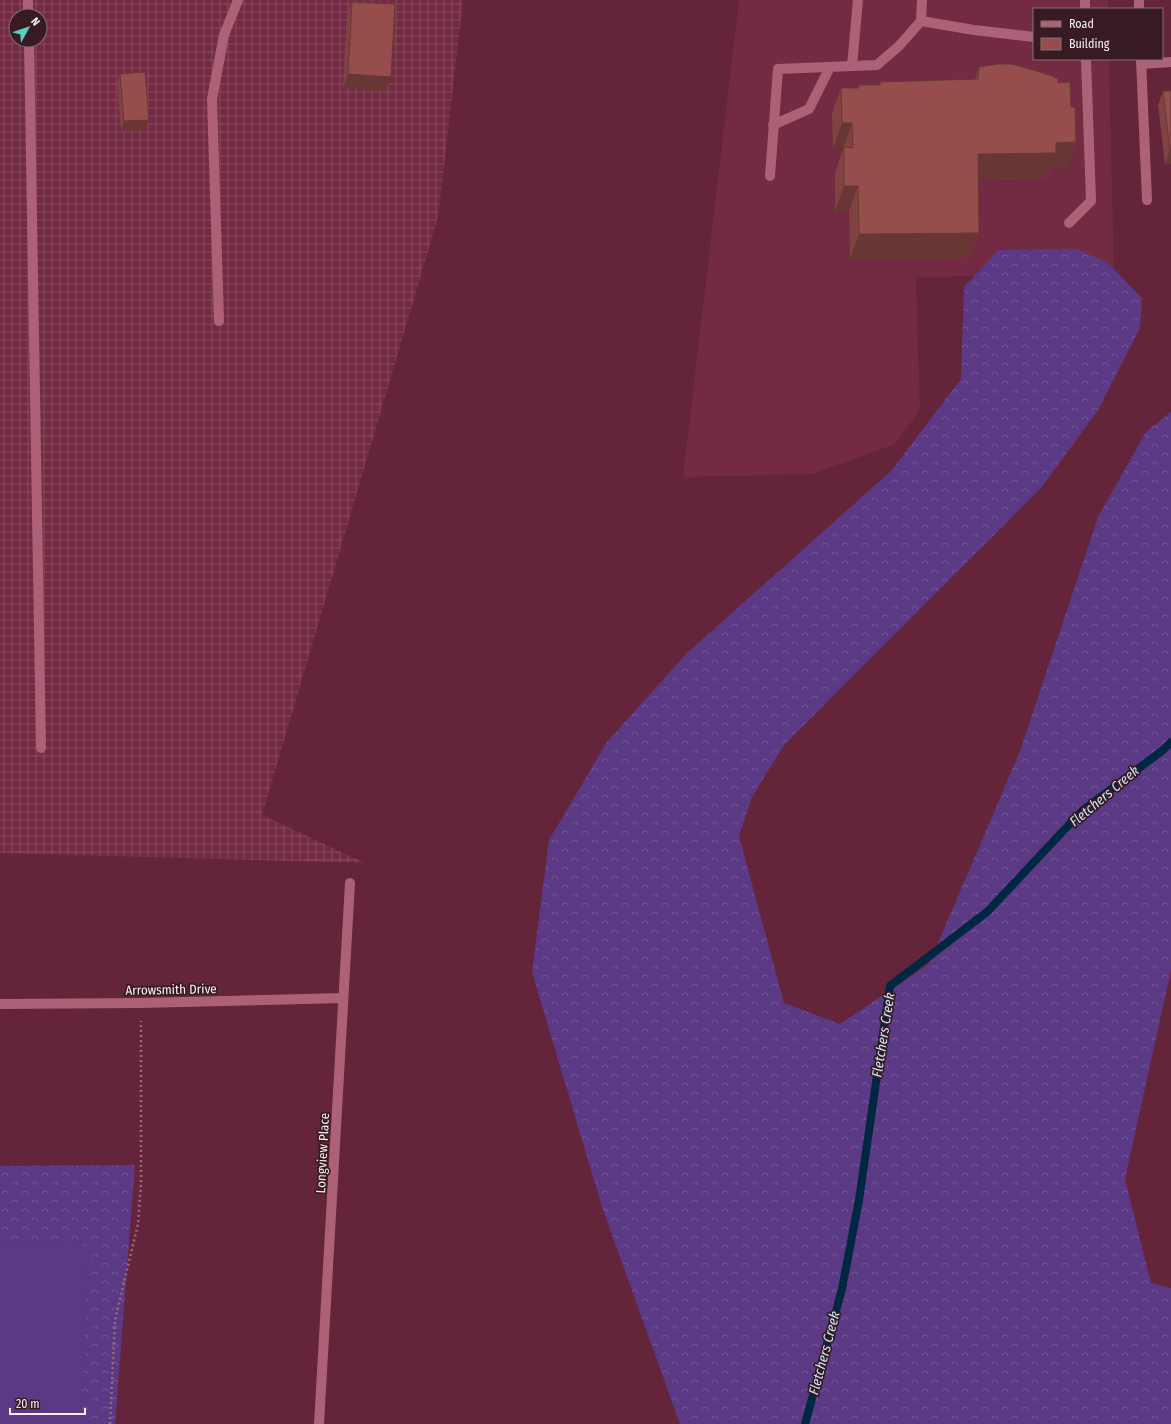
<svg xmlns="http://www.w3.org/2000/svg" width="1171" height="1424" font-family="'Fira Sans Condensed',sans-serif">
<style>
.built{fill:#732b44}
.industrial{fill:url(#industrial-grid);fill-rule:evenodd}
.forest{fill:url(#forest-crowns)}
.pitch{fill:#5b3984}
.lines{fill:none;stroke-linecap:round;stroke-linejoin:round}
.stream{stroke:#002741;stroke-width:8}
.path{stroke:#986c7a;stroke-width:2.5;stroke-dasharray:2 3;stroke-linecap:butt}
.service{stroke:#ac6177;stroke-width:10}
.minor{stroke:#ac6177;stroke-width:10}
.wall{fill:#804341}
.shaded-wall{fill:#683735}
.building{fill:#954e4c;stroke:#683735}
.labels{text-anchor:middle;stroke-width:3.5;stroke-linejoin:round;paint-order:stroke}
.street-label{font-size:13px;fill:#faf1f3;stroke:#371a22}
.water-label{font-size:14px;font-style:italic;fill:#cde6fa;stroke:#371a22}
</style>
<defs>
<pattern id="industrial-grid" width="8" height="8" patternUnits="userSpaceOnUse"><rect width="8" height="8" fill="#732b44"/><path d="M0 4h8M4 0v8" fill="none" stroke="#884a5f"/></pattern>
<pattern id="forest-crowns" width="20" height="18" patternUnits="userSpaceOnUse"><rect width="20" height="18" fill="#5b3984"/><path d="M2 6a3 3 0 1 1 6 0M12 15a3 3 0 1 1 6 0" fill="none" stroke="#735696"/></pattern>
</defs>
<rect width="100%" height="100%" fill="#642439"/>
<path class="built" d="M739,0H1108V9H1034V59H1109L1114,275L916,277L920,410L895,444L813,474L683,477Z"/>
<path class="industrial" d="M0,0H463L438,217L262,815L365,863L0,853ZM16,16H40V40H16Z"/>
<path class="forest" d="M1076,249L1107,262L1142,298L1140,328L1098,410L1042,487L784,745L752,797L739,836L784,1003L840,1024L929,964L1020,751L1098,517L1146,432L1171,412V970L1125,1179L1151,1283L1171,1288V1424H680L602,1207L532,972L549,840L607,742L686,654L891,471L961,379L964,287L999,250Z
M135,1165L115,1424H0V1166Z"/>
<path class="pitch" d="M0,1241L89,1246L81,1424H0Z"/>
<g class="lines">
<path class="stream" d="M805,1424L842,1289L859,1200L890,986L987,912L1082,811L1163,750L1171,742"/>
<path class="path" d="M110,1424L115,1320L138,1224L141,1184V1021"/>
<path class="service" d="M28,0V16
M1139,0V9
M1085,9V0
M921,21L974,30L1034,37
M29,40L41,748
M1141,59L1147,200
M1141,64L1171,62
M852,66L858,0
M773,125L809,109L830,67
M770,176L778,69L877,65L899,46L921,21L922,0
M1069,223L1091,201L1086,59
M219,321L212,99L224,35L238,0"/>
<path class="minor" d="M0,1004L141,1003L343,998
M319,1424L350,883"/>
</g>
<path class="wall" d="M352,2L391,77L386,91L343,88L347,16Z
M979,67L1058,83L1071,107L1076,142L1067,168H1051L1047,178L978,179L979,233L970,258L850,259L849,211H835V173L843,149H833L832,113L841,88H858L859,85H879L880,82L975,79Z
M120,74L145,129L121,131L117,83Z
M1163,91H1171V164H1165L1158,105Z"/>
<path class="shaded-wall" d="M348,74L391,77L386,91L343,88Z
M149,120L145,129L121,131L124,121Z
M842,123H852L843,149H833Z
M1076,142L1067,168H1051L1047,178L968,179L978,154L1056,143Z
M1170,150H1171V164H1165Z
M844,186H858L849,211H835Z
M979,233L970,258L850,259L859,234Z"/>
<path class="building" d="M352,2L395,4L391,77L348,74Z
M997,64H1012L1050,75L1058,79V83L1070,82L1071,107H1075L1076,142L1056,143V153L978,154L979,233L859,234L858,186H844V147L853,148L852,123H842L841,88H859V85H880V82L978,79L979,67Z
M145,72L149,120L124,121L120,74Z
M1163,91H1171V150H1170Z"/>
<g class="labels">
<g class="street-label">
<text transform="translate(171 989) rotate(-1)" y="5">Arrowsmith Drive</text>
<text transform="translate(322 1153) rotate(-87)" y="5">Longview Place</text>
</g>
<g class="water-label">
<text transform="translate(1104 796) rotate(-40)" y="5">Fletchers Creek</text>
<text transform="translate(883 1035) rotate(-81)" y="5">Fletchers Creek</text>
<text transform="translate(824 1353) rotate(-75)" y="5">Fletchers Creek</text>
</g>
</g>
<rect x="1033" y="8" width="130" height="52" fill="#371a22" stroke="#857076"/>
<rect x="1041" y="21" width="20" height="6" fill="#ac6177" stroke="#857076"/>
<text x="1069" y="28" font-size="12" fill="#faf1f3">Road</text>
<rect x="1041" y="38" width="20" height="12" fill="#954e4c" stroke="#857076"/>
<text x="1069" y="48" font-size="12" fill="#faf1f3">Building</text>
<g transform="translate(28 28) rotate(50)"><circle r="19" fill="#371a22" stroke="#857076"/>
<path d="M0-3L7 15L0 10L-7 15Z" fill="#5acebd"/>
<text y="-6" font-size="11" font-weight="bold" text-anchor="middle" fill="#faf1f3">N</text>
</g>
<path d="M10 1408v6h75v-6" fill="none" stroke="#faf1f3" stroke-width="2"/>
<text x="16" y="1408" font-size="12" fill="#faf1f3" stroke="#371a22" stroke-width="3" paint-order="stroke">20 m</text>
</svg>
